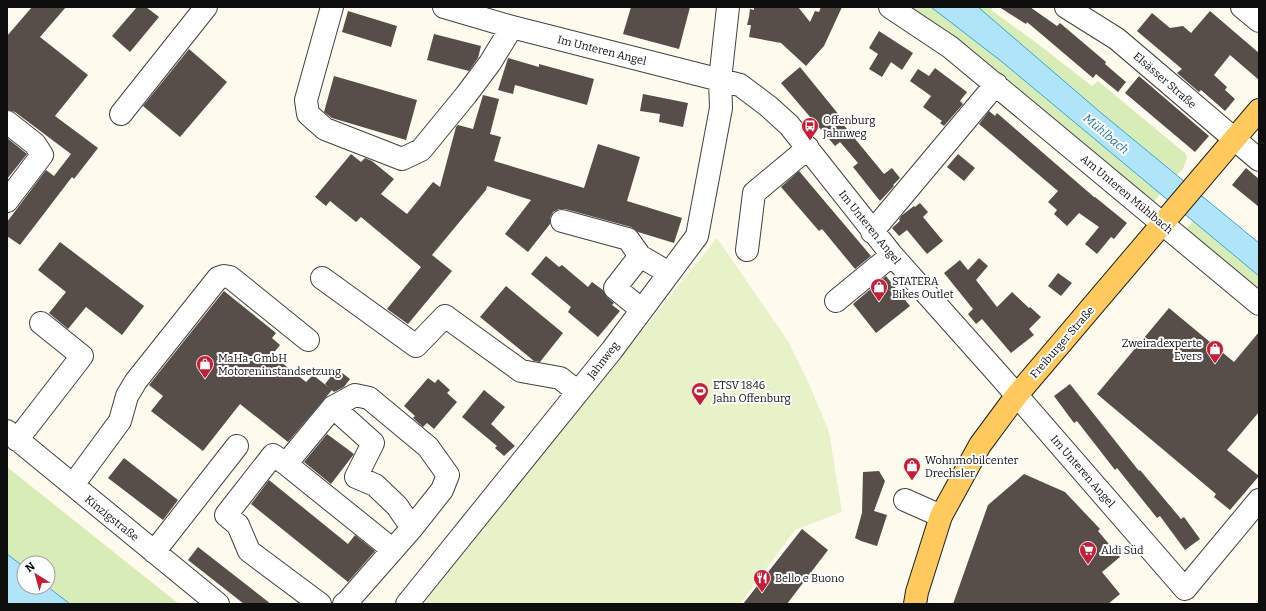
<svg xmlns="http://www.w3.org/2000/svg" width="1266" height="611" font-family="Bitter,serif">
<style>
.green{fill:#d7ecb6}
.pitch{fill:#e8f2c8}
.water{fill:#b0e5f9;stroke:#33a3d5}
.building{fill:#574d49}
.lines{fill:none;stroke-linecap:round;stroke-linejoin:round}
.minor-casing{stroke:#414141;stroke-width:24}
.major-casing{stroke:#1f1f1f;stroke-width:24}
.minor{stroke:#fff;stroke-width:22}
.major{stroke:#ffc95e;stroke-width:22}
.labels{text-anchor:middle;stroke-width:4;stroke-linejoin:round;paint-order:stroke}
.street-label{font-size:11px;fill:#0e0e0e;stroke:#fff}
.poi-label{font-size:11px;fill:#0e0e0e;stroke:#fff;text-anchor:start}
.water-label{font-size:12px;font-style:italic;fill:#1073a7;stroke:#fff}
</style>
<rect width="100%" height="100%" fill="#fffaee"/>
<path class="green" d="M910,7H931L1001,61L1160,194L1154,202L945,29Z
M978,7H993L991,10L1034,41L1092,86L1098,81L1186,154L1187,158L1183,169L1177,175L1100,112Z
M1193,221L1259,276V292L1185,230Z
M7,467L179,604H70L48,586V563H24V567L7,554Z"/>
<path class="pitch" d="M717,238L788,341L807,379L829,432L842,512L795,530L740,604H422Z"/>
<path class="water" d="M931,7H978L1100,112L1259,243V276L1001,61Z
M7,554L24,567V587H48L70,604H7Z"/>
<path class="building" d="M32,7H66L40,37L88,75L55,116L98,148L74,179L72,177L20,245L7,236V222L46,170L54,176L71,154L15,112L7,110V36Z
M137,7H146L159,17L130,52L112,36Z
M631,7H690L679,49L623,34Z
M754,7H798L810,22L815,11L819,12L821,7H842L824,46L806,66L781,43L749,37L751,25H747L749,17L750,9L754,10Z
M999,7H1030L1057,26L1060,23L1106,62L1105,64L1126,82L1118,92L1096,74L1093,78L1027,22L1026,24Z
M348,11L397,26L391,47L342,32Z
M1210,11L1259,53V80L1230,55L1214,75L1227,87L1225,90L1235,99L1225,111L1201,90L1199,92L1177,73L1182,69L1137,31L1152,13L1170,28L1183,26L1191,33Z
M879,31L913,53L902,70L891,62L882,77L869,69L878,54L869,48Z
M434,34L481,46L478,58L469,71L427,60Z
M189,49L227,82L180,137L143,106Z
M508,58L539,67V64L594,79L587,105L515,85L513,94L498,90Z
M800,67L844,121L842,123L884,174L892,168L900,178L893,185L894,186L880,201L853,167L858,163L840,142L835,146L781,83Z
M935,68L967,92L960,101L963,104L944,126L940,123L942,121L923,107L931,96L910,81L918,69L929,76Z
M334,76L417,100L406,140L332,118L324,112Z
M1139,76L1209,136L1195,152L1125,93Z
M643,94L688,103L683,127L659,122L660,114L640,111Z
M483,95L499,99L490,134L501,137L494,161L584,188L598,144L640,157L627,201L682,218L674,243L638,232L631,227L565,209H559L553,212L550,218V224L528,252L505,234L531,200L487,186L486,190L432,255L452,271L408,324L387,309L421,267L361,217L356,222L330,201L326,206L315,197L351,154L361,162L365,158L372,161L394,179L381,194L407,214L433,182L440,187L456,127L458,125L473,129Z
M989,111L995,116L997,113L1094,197H1095L1127,223L1114,239L1111,237L1097,254L1085,244L1099,227L1079,213L1067,226L1054,214L1057,210L1048,202L1058,191L979,124Z
M7,138L27,154L7,179Z
M958,154L975,168L964,181L947,167Z
M1246,168L1259,179V207L1232,185Z
M799,171L871,256L855,269L822,229L819,231L781,187Z
M920,203L928,212L923,217L943,241L927,254L907,230L899,236L892,228L900,221L899,220L901,216L914,206L915,207Z
M60,242L144,306L122,335L86,307L68,329L49,313L66,292L38,270Z
M546,256L559,267L562,265L588,287L592,282L603,290L607,297L614,303L612,305L620,311L598,337L568,312L571,307L531,274Z
M979,258L988,266L976,280L997,307L1012,292L1029,308L1030,307L1041,317L1029,329L1034,335L1011,353L982,319L976,324L968,314L973,309L944,273L960,260L968,270Z
M1058,273L1072,283L1061,296L1048,286Z
M886,276L910,306L876,333L853,304Z
M506,286L563,333L540,362L534,361L480,317Z
M224,291L276,333L272,338L280,345L272,355L306,382L313,375L332,390L288,442L240,404L203,451L151,411L163,396L149,385Z
M1169,308L1234,362L1259,332V412L1227,450L1259,476L1230,510L1214,497L1216,494L1097,394Z
M337,369L350,379L344,387L334,392L325,384Z
M428,378L435,383L438,379L450,390L447,393L457,402L434,429L427,423L423,427L413,418L415,416L404,406Z
M1070,384L1139,471L1140,470L1181,519L1184,517L1200,539L1185,550L1160,516L1157,518L1117,468L1115,470L1077,421L1074,423L1054,396Z
M484,390L505,407L491,424L515,446L504,456L495,448L497,446L462,417Z
M327,434L354,454L331,484L304,462Z
M124,458L178,500L163,520L108,478Z
M879,471L885,481L874,511L887,515L877,546L861,541L855,538L862,513L863,472Z
M1024,474L1065,492L1100,529L1098,531L1120,557L1102,572L1120,594L1108,604H953L988,505Z
M269,480L348,544L355,535L375,551L348,582L251,504Z
M802,529L828,550L787,604H743Z
M198,547L271,604H244L188,560Z"/>
<g class="lines">
<defs>
<path id="minor" d="M332,7L306,100L308,114L325,129L402,159L421,150L466,95L490,63L512,27
M444,7L512,27L740,85L768,106L789,125L892,255L999,375L1185,589L1259,500
M890,7L950,47L1259,304
M1066,7L1117,39L1259,160
M1242,7L1259,21
M121,114L206,7
M7,122L35,144L42,155L7,201
M562,221L628,239L640,256
M872,232L996,84
M747,250L754,193L808,148
M322,278L416,346L445,316L521,371L560,378L578,392
M836,301L892,255
M642,310L615,288L640,256L669,273
M333,407L355,395L369,398L428,447L448,475L442,490L412,528
M7,431L218,604
M17,440L82,356L41,323
M286,464L273,455L226,515L238,525L249,551L320,604
M73,485L120,421L127,396L136,381L218,278L224,276L230,277L308,340
M905,500L941,516
M154,552L237,446
M344,604L347,602L412,528L397,506L375,485L356,477L373,443L333,407L286,464L393,550
M407,604L612,350L697,236L721,108L720,80L728,7"/>
<path id="major" d="M915,604L917,592L941,516L980,445L1017,395L1259,110"/>
</defs>
<use href="#minor" class="minor-casing"/>
<use href="#major" class="major-casing"/>
<use href="#minor" class="minor"/>
<use href="#major" class="major"/>
</g>
<defs>
<symbol id="bus-pin" viewBox="-11 -11 22 30"><path d="M0 17L-7.5 6A9.5 9.5 0 1 1 7.5 6Z" fill="#c61e36" stroke="#fff"/><path d="M-5-6H5V4H4V6H2V4H-2V6H-4V4H-5ZM-3.5-4V0h7V-4ZM-3.5 1.2v1.5H-2V1.2ZM2 1.2v1.5H3.5V1.2Z" fill="#fff"/></symbol>
<symbol id="shop-pin" viewBox="-11 -11 22 30"><path d="M0 17L-7.5 6A9.5 9.5 0 1 1 7.5 6Z" fill="#c61e36" stroke="#fff"/><path d="M-5-2.5h2.3a2.7 3.5 0 0 1 5.4 0H5L5.5 6h-11ZM-1.5-2.5h3a1.5 2.3 0 0 0-3 0Z" fill="#fff"/></symbol>
<symbol id="stadium-pin" viewBox="-11 -11 22 30"><path d="M0 17L-7.5 6A9.5 9.5 0 1 1 7.5 6Z" fill="#c61e36" stroke="#fff"/><path d="M0-5a6.5 5 0 1 0 0 10a6.5 5 0 1 0 0-10ZM-3.5-1.8h7v3.6h-7Z" fill="#fff"/></symbol>
<symbol id="supermarket-pin" viewBox="-11 -11 22 30"><path d="M0 17L-7.5 6A9.5 9.5 0 1 1 7.5 6Z" fill="#c61e36" stroke="#fff"/><path d="M-6-5.5h2.5l.6 2H6L4.5 2H-2.5L-4.4-4H-6ZM-1.5 3.2a1.3 1.3 0 1 0 .1 0ZM3 3.2a1.3 1.3 0 1 0 .1 0Z" fill="#fff"/></symbol>
<symbol id="restaurant-pin" viewBox="-11 -11 22 30"><path d="M0 17L-7.5 6A9.5 9.5 0 1 1 7.5 6Z" fill="#c61e36" stroke="#fff"/><path d="M-5-6h1v4h1v-4h1v4h1v-4h1v5L-1.5 .5V6h-2V.5L-5-1ZM5-6V6H3V1.5H1.5Q1.5-4 5-6Z" fill="#fff"/></symbol>
</defs>
<g fill-rule="evenodd">
<use href="#bus-pin" x="800" y="116" width="20" height="27"/>
<use href="#shop-pin" x="869" y="277" width="20" height="27"/>
<use href="#shop-pin" x="1205" y="339" width="20" height="27"/>
<use href="#shop-pin" x="195" y="354" width="20" height="27"/>
<use href="#stadium-pin" x="690" y="381" width="20" height="27"/>
<use href="#shop-pin" x="902" y="456" width="20" height="27"/>
<use href="#supermarket-pin" x="1078" y="540" width="20" height="27"/>
<use href="#restaurant-pin" x="752" y="568" width="20" height="27"/>
</g>
<g class="labels">
<g class="street-label">
<text transform="translate(602 50) rotate(14)" y="4">Im Unteren Angel</text>
<text transform="translate(1165 80) rotate(41)" y="4">Elsässer Straße</text>
<text transform="translate(1127 194) rotate(40)" y="4">Am Unteren Mühlbach</text>
<text transform="translate(870 227) rotate(51)" y="4">Im Unteren Angel</text>
<text transform="translate(1062 342) rotate(-49)" y="4">Freiburger Straße</text>
<text transform="translate(603 360) rotate(-52)" y="4">Jahnweg</text>
<text transform="translate(1083 471) rotate(49)" y="4">Im Unteren Angel</text>
<text transform="translate(112 518) rotate(39)" y="4">Kinzigstraße</text>
</g>
<g class="poi-label">
<text x="823" y="124">Offenburg<tspan x="823" dy="13">Jahnweg</tspan></text>
<text x="892" y="285">STATERA<tspan x="892" dy="13">Bikes Outlet</tspan></text>
<text x="1202" y="347" text-anchor="end">Zweiradexperte<tspan x="1202" dy="13">Evers</tspan></text>
<text x="218" y="362">MaHa-GmbH<tspan x="218" dy="13">Motoreninstandsetzung</tspan></text>
<text x="713" y="389">ETSV 1846<tspan x="713" dy="13">Jahn Offenburg</tspan></text>
<text x="925" y="464">Wohnmobilcenter<tspan x="925" dy="13">Drechsler</tspan></text>
<text x="1101" y="554">Aldi Süd</text>
<text x="775" y="582">Bello e Buono</text>
</g>
<g class="water-label">
<text transform="translate(1106 134) rotate(40)" y="4">Mühlbach</text>
</g>
</g>
<rect width="1266" height="611" fill="none" stroke="#0e0e0e" stroke-width="16"/>
<g transform="translate(36 575) rotate(323)"><circle r="19" fill="#ffffff" stroke="#9f9f9f"/>
<path d="M0-3L7 15L0 10L-7 15Z" fill="#c61e36"/>
<text y="-6" font-size="11" font-weight="bold" text-anchor="middle" fill="#0e0e0e">N</text>
</g>
</svg>
